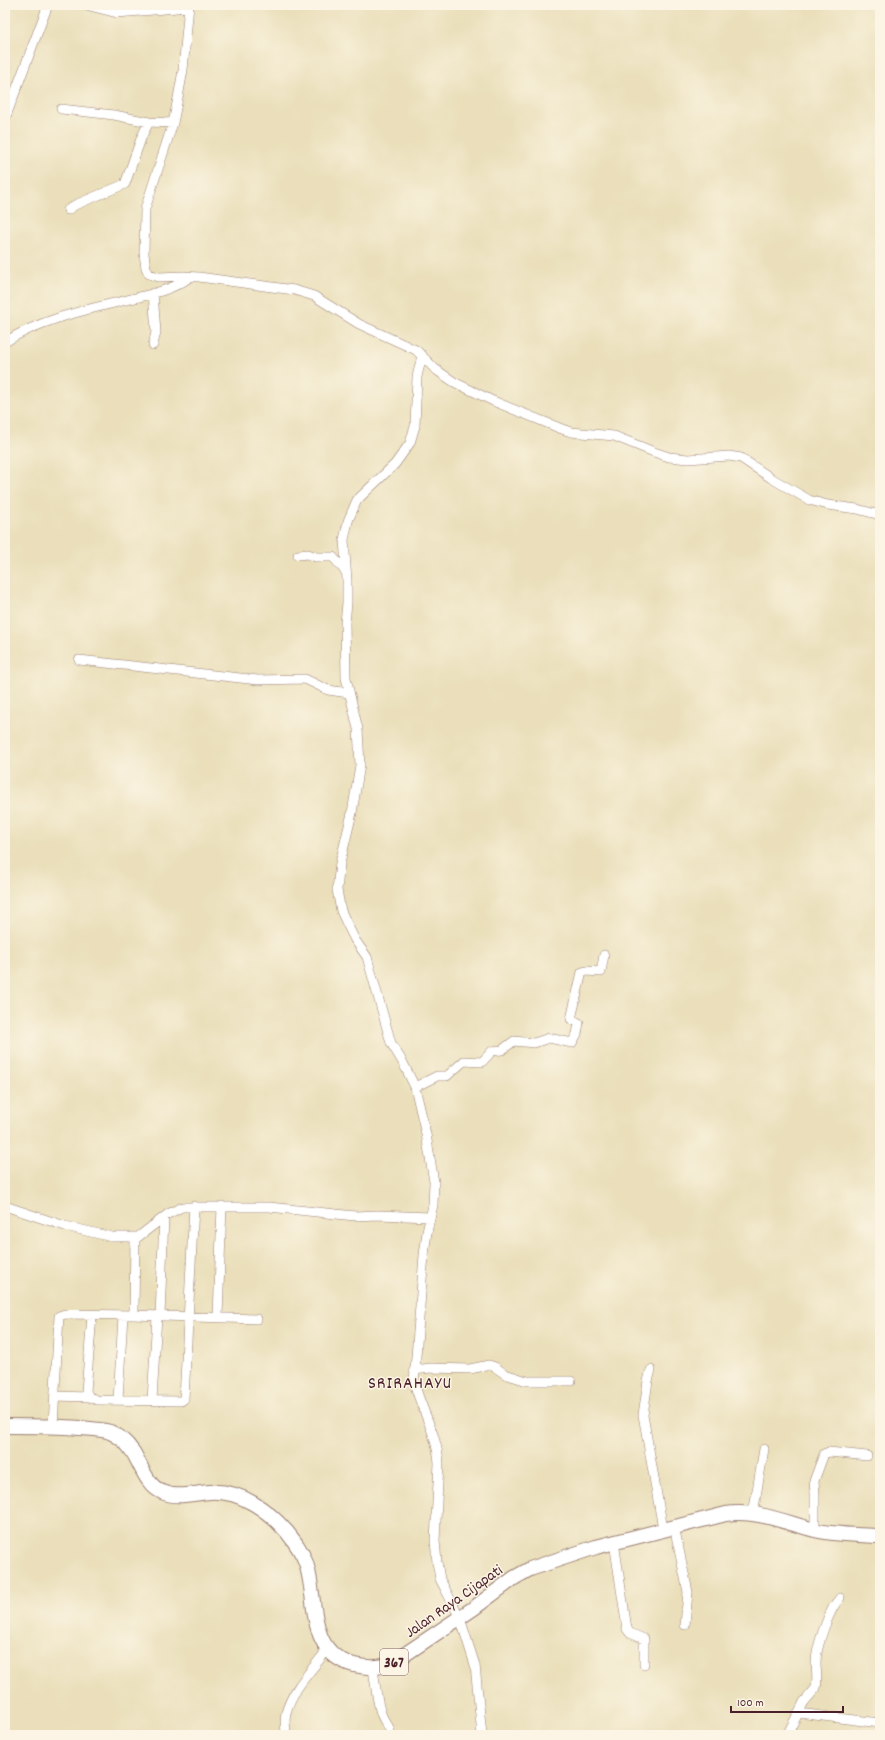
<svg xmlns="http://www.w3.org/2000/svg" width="885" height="1740" font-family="Dekko,sans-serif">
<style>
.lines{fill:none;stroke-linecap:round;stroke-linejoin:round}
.minor-casing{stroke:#9a7f72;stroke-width:10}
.primary-casing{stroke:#9a7f72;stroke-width:16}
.minor{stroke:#fff;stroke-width:9}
.primary{stroke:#fff;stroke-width:14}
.labels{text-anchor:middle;stroke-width:3;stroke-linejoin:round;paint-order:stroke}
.shield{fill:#fcf5e5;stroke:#7f5f63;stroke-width:1}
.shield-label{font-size:15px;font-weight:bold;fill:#4a1f2b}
.street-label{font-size:16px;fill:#4a1f2b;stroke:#fcf5e5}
.quarter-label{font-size:18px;letter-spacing:1px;fill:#4a1f2b;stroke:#fcf5e5}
</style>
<rect width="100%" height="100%" fill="#fcf5e5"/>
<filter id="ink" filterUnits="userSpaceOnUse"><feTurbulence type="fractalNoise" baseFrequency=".025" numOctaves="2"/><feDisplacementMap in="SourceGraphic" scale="8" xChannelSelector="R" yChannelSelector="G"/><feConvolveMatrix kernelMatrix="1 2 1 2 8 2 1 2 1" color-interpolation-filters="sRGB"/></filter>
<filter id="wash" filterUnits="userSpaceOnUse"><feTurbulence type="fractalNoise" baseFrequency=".012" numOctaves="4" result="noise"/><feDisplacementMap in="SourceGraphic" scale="16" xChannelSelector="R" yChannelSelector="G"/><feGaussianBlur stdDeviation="0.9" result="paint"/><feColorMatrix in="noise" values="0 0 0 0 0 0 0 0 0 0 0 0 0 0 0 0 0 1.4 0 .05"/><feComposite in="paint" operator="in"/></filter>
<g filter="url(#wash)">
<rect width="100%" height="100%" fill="#eadfba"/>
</g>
<g filter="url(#ink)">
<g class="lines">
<defs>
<path id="minor" d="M86,5L117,13L189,7
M189,5L183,70L178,98L173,123L145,209L144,254L146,268L149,274L159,277L183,276L199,277L294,290L314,296L359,324L416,350L435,369L454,382L493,401L562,429L571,432L614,436L654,452L669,457L688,459L729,456L741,458L771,478L809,500L828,505L857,509L880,515
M61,109L114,115L149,122L173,123
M5,119L48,5
M68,210L75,205L125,184L142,136L149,122
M5,342C41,319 86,310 127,300C148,295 173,290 190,277
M153,345L156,332L153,293
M422,355L417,377L415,426L410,443L395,464L357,500L348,521L344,540L347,580V603L345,623L346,678L358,729L360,765L352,813L340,863L337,890L341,911L349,928L355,940L367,957L391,1043L402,1061L415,1087L426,1134L434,1182L433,1205L427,1232L424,1255L414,1382C421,1410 437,1433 439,1463L435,1541L437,1562L440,1579L460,1618L475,1665L482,1735
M298,555L308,554L316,557H333L345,571
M79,660L258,680L305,679L328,690L349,693
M415,1087L437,1076H447L464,1061L482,1062L492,1051L502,1050L514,1041L534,1043L549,1038L572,1043L577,1034L579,1023L571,1019L582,972L586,971L601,972L604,955
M5,1206L65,1226L112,1237H138L168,1214L182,1207H269L355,1216L378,1215L430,1217
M92,1315L86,1391L89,1397L97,1400L181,1401L184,1399L194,1206
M132,1315L257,1319
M160,1316L164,1217
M218,1317L222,1206
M414,1370L431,1368L470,1369L489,1365L495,1367L505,1374L527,1381H571
M651,1370L648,1381L643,1415L663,1529
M55,1396L89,1397
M118,1400L123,1316
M152,1400L157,1316
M53,1426L59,1316L65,1314L132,1315L134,1311L135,1237
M753,1514L764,1449
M674,1526L688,1592L685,1625
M815,1530V1494L814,1481L824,1454L829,1452L867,1456
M614,1542L627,1629L630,1633L644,1639V1664
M373,1668C375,1681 377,1707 383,1718C386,1725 391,1726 390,1735
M798,1713L880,1723
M286,1735C286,1728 284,1720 286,1713C292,1689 313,1669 327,1650
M787,1735L804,1702L816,1688C818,1679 816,1671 816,1663C816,1647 829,1609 840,1598"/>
<path id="primary" d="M5,1426C30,1426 55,1426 80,1428C90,1429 101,1429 110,1432C120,1436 127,1443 133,1452C141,1465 147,1486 162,1492C178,1499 194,1493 210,1492C240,1490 268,1510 287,1532C295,1542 302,1551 306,1563C318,1599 306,1653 354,1665C367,1668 379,1669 392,1663L474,1608L514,1578L530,1569L596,1547L726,1514C758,1509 788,1524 819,1531C839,1535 860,1535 880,1536"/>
</defs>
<use href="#minor" class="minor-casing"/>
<use href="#primary" class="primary-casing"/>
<use href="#minor" class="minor"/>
<use href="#primary" class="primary"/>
</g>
</g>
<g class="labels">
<rect class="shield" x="380" y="1649" width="28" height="26" rx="3"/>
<g class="shield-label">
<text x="394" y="1667">367</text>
</g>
<g class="street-label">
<text transform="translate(453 1600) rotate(-35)" y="6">Jalan Raya Cijapati</text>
</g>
<g class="quarter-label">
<text x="410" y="1388">SRIRAHAYU</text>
</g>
</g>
<rect width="885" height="1740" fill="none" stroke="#fcf5e5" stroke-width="20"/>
<path d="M731 1706v6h112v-6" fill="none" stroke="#4a1f2b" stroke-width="2"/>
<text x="737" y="1706" font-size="12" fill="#4a1f2b" stroke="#fcf5e5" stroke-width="3" paint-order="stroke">100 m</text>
</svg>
